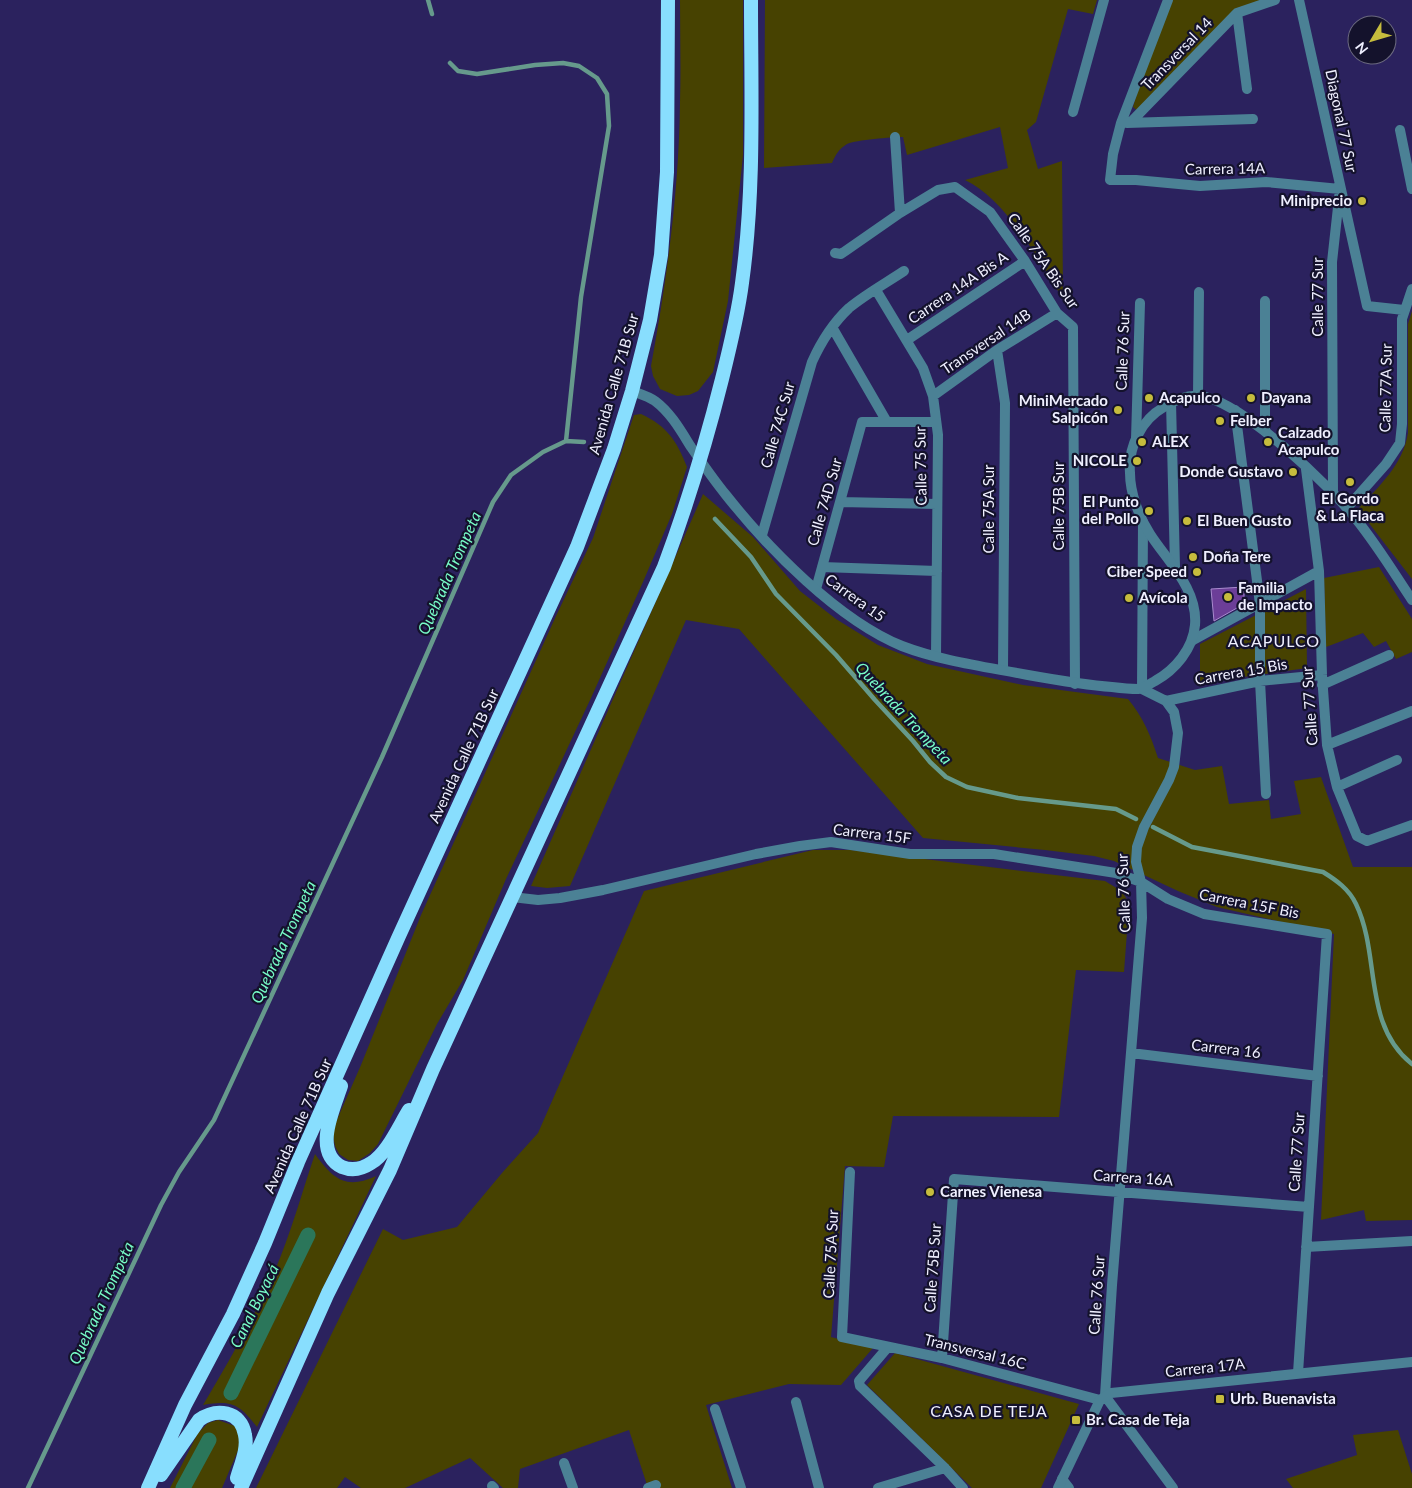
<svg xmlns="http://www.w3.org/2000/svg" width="1412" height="1488" font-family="Lato,sans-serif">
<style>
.green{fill:#474201}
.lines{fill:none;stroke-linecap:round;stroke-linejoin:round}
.stream{stroke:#669a8c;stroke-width:4.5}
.canal{stroke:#2b765a;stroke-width:15}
.building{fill:#6c3e98;stroke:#aa8bcf}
.minor{stroke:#4b8195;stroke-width:10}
.tertiary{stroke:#4b8195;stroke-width:10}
.trunk{stroke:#88defe;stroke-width:14}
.poi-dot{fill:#c6bc3d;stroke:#14122c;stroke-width:2}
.labels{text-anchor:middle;stroke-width:4.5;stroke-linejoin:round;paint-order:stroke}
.street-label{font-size:15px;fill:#efefff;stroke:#14122c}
.poi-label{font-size:15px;font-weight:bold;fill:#efefff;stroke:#14122c;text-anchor:start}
.water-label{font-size:16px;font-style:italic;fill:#77fbc7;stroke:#14122c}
.neighbourhood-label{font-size:16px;letter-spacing:1px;fill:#efefff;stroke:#14122c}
</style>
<rect width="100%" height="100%" fill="#2b225e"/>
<path class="green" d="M680,0H743V155L728,301L713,372L698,391L689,395L677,396L660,389L653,376L651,366C667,279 679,191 680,102C681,68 680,34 680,0Z
M765,0H1097L1093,14L1068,9L1036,122L1027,130L1038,169L1062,161L1063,299C1038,260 1007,200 965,180L1008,168L1000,127L907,155L903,137C892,137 856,140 847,144C839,149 836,154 832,163L764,168Z
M1164,0H1273L1232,13L1140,113L1133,107Z
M1412,311V579L1358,509C1379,486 1403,465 1408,433V324Z
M641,414C667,426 677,441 687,467L672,514L643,582L591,698L506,879L463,980L437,1024L378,1144L370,1153L358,1161L348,1160L339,1154L335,1146L333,1135L336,1122L361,1065L421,915L556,616L593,538L634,415Z
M703,494L753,537L800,591L836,619L878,645L927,664L1023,685L1128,699C1143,717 1151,736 1158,758L1195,770L1222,766L1229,804L1269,800L1271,819L1301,814L1294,781L1321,777L1353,867H1412V1220L1366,1221L1364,1210L1321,1220L1334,934L1217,907L1178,891L1114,861L1094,856L1045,850L923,838L739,629L686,620L570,886L547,888L531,886Z
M1379,567L1412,619V652L1396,659L1386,641L1374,647L1363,633L1326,647L1324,578Z
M1306,589L1307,668L1200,683V644Z
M813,850H851L1105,881C1116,888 1125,891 1129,905L1124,972L1076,970L1059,1117L893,1116L884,1167L845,1166L831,1337L873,1348L841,1385L789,1384L706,1405L732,1488H648L629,1430L520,1469L518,1488H503L470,1458L405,1488H361L345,1477L337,1488H256L383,1229L403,1240L457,1227L502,1173L538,1133L644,891Z
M315,1154C333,1179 346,1190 376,1176L257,1427C239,1404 232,1400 203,1405C228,1363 252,1321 272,1277C290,1237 301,1195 315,1154Z
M895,1353L1079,1404L1041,1488H972L867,1385Z
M218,1420L235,1426L240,1434L239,1448L222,1488H170L198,1433L208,1423Z
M1398,1430L1412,1474V1488H1293L1286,1479L1357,1455L1353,1435Z"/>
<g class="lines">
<path class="stream" d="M428,0L432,14
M450,63L458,71L477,74L535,65L563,63L579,66L597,78L607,94L609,126L581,297L566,441
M715,519L751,557L776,594L836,655L875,700L913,741L930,762L946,777L967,787L1018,798L1116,809L1136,819
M1153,827L1192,847L1323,872C1336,880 1349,889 1356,904C1381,956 1362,1024 1412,1064
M28,1488L161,1205L179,1172L214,1120L382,757L493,502L511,475L543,452L566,441L584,442"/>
<path class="canal" d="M231,1393L308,1235
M183,1488L209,1440"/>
</g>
<path class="building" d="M1244,587V604L1214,621L1211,589Z"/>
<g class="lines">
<path class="minor" d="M1168,0L1121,123L1113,154L1110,180H1136L1200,186L1266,182L1340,189L1332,262L1333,494
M1299,0L1367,306L1404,310
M1237,13L1247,89
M1073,112L1104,0
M1127,123L1253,119
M1130,123L1237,13L1275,0
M1400,130L1412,189
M895,137L900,213
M835,253L841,254L900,213L938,190L955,187L990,212L1025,261L1057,313L1073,327L1075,684
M876,290L923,368L933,396L938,435L936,656
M832,327L887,422
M907,340L1025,261
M997,350L1005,403L1003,670
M1198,395L1199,292
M933,396L997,350L1057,313
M1171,402L1175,567
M1235,410L1260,604V681L1266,794
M1265,431V301
M1136,439L1140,303
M1306,469L1319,571L1322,675L1327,745L1337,787L1357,836L1367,841L1412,825
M840,502L937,504
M1347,508L1386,464L1400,443L1402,424V319L1412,289
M1143,522L1142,689L1166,701L1174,712L1178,733L1174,767L1169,780L1144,827L1137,847L1136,862L1141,882L1142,918L1112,1285L1105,1396L1173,1488
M762,535L812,362C821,342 833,323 849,308C866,294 886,283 904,271
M822,567L937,571
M816,589L862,422H936
M1193,640L1319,571
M1322,685L1389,655
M1166,701L1260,681L1322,675
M1327,745L1412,711
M1337,787L1397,760
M512,897L538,900L560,898L603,890L756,854L800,846L831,842L910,854H994L1116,873L1141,882L1168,899L1204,914L1327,934L1298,1373
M1131,1053L1318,1076
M850,1172L842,1337L942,1358L1100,1400
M1306,1247L1412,1241
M888,1347L859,1381L860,1386L945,1468L963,1488
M942,1358L954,1179L1309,1207
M796,1402L819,1488
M715,1409L741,1488
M564,1463L573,1488
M1062,1479L1069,1488
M492,1486L494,1488
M648,1488L656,1485
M878,1488L945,1468"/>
<path class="tertiary" d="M632,391C640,394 648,396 655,401C671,413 681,431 691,447C702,463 713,479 726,495C768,548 838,620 902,646C941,661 987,667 1028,675C1056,680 1084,685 1112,687C1120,688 1129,689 1138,689C1144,688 1150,684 1155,681C1175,670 1193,649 1195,625C1198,589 1168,562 1150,534C1139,517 1130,493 1130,473C1128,447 1141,420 1164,407C1175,400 1187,394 1200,396C1242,401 1330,486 1356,519C1377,545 1394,573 1412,600
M1058,1488L1100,1400L1111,1393L1412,1362"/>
<path class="trunk" d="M341,1086C334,1108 312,1152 342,1167C352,1171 362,1169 371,1163C387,1154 399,1126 409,1110
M161,1475L199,1420C216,1408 241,1410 245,1435C248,1449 241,1464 237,1478
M148,1488L185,1405L233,1314L265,1243L298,1162L399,936L577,547L614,449L632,391L650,320L661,255L667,172L668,0
M241,1488L328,1293L390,1170L433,1069L664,567C687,505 706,443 722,379C730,347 738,315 742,283C755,189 751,94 751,0"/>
</g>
<g class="poi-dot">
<circle cx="1362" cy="201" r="5"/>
<circle cx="1149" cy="398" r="5"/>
<circle cx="1251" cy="398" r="5"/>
<circle cx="1118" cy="410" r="5"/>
<circle cx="1220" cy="421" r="5"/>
<circle cx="1142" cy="442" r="5"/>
<circle cx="1268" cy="442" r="5"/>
<circle cx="1137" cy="461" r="5"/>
<circle cx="1293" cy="472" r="5"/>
<circle cx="1350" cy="482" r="5"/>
<circle cx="1149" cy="511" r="5"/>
<circle cx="1187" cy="521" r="5"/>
<circle cx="1193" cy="557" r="5"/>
<circle cx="1197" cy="572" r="5"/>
<circle cx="1228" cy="597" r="5"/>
<circle cx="1129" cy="598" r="5"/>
<circle cx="930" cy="1192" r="5"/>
<rect x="1215" y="1394" width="10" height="10" rx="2.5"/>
<rect x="1071" y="1415" width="10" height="10" rx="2.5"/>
</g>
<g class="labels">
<g class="street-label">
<text transform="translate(1177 54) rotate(-46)" y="5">Transversal 14</text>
<text transform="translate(1341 121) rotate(78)" y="5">Diagonal 77 Sur</text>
<text transform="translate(1225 169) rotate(-1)" y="5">Carrera 14A</text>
<text transform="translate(1043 261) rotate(55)" y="5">Calle 75A Bis Sur</text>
<text transform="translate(958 288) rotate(-34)" y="5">Carrera 14A Bis A</text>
<text transform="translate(1318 297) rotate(-90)" y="5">Calle 77 Sur</text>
<text transform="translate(986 342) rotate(-34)" y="5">Transversal 14B</text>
<text transform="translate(1123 351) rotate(-88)" y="5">Calle 76 Sur</text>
<text transform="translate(614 384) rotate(-74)" y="5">Avenida Calle 71B Sur</text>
<text transform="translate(1386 388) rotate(-89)" y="5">Calle 77A Sur</text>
<text transform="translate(778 425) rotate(-74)" y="5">Calle 74C Sur</text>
<text transform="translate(921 466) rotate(-91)" y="5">Calle 75 Sur</text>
<text transform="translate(825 502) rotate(-74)" y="5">Calle 74D Sur</text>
<text transform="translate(1059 506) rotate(-90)" y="5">Calle 75B Sur</text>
<text transform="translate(989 509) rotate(-90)" y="5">Calle 75A Sur</text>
<text transform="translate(855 598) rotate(36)" y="5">Carrera 15</text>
<text transform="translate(1241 672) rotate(-10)" y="5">Carrera 15 Bis</text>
<text transform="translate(1310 706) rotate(-94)" y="5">Calle 77 Sur</text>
<text transform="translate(464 756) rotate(-65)" y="5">Avenida Calle 71B Sur</text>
<text transform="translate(872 834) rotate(7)" y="5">Carrera 15F</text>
<text transform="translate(1124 893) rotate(-92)" y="5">Calle 76 Sur</text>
<text transform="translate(1249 904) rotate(11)" y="5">Carrera 15F Bis</text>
<text transform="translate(1226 1049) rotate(7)" y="5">Carrera 16</text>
<text transform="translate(298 1126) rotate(-66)" y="5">Avenida Calle 71B Sur</text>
<text transform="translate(1297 1152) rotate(-86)" y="5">Calle 77 Sur</text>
<text transform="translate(1133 1178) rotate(4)" y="5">Carrera 16A</text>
<text transform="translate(831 1254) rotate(-87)" y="5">Calle 75A Sur</text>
<text transform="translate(933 1268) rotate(-86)" y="5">Calle 75B Sur</text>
<text transform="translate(1097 1295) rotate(-86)" y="5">Calle 76 Sur</text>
<text transform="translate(975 1352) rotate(14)" y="5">Transversal 16C</text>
<text transform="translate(1205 1368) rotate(-6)" y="5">Carrera 17A</text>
</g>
<g class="poi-label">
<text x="1352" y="206" text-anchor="end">Miniprecio</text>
<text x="1159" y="403">Acapulco</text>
<text x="1261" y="403">Dayana</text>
<text x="1108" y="406" text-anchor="end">MiniMercado<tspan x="1108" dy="17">Salpicón</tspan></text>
<text x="1230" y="426">Felber</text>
<text x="1278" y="438">Calzado<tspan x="1278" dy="17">Acapulco</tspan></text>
<text x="1152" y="447">ALEX</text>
<text x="1127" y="466" text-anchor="end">NICOLE</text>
<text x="1283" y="477" text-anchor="end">Donde Gustavo</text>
<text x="1350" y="504" text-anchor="middle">El Gordo<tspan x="1350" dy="17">&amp; La Flaca</tspan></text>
<text x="1139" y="507" text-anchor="end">El Punto<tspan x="1139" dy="17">del Pollo</tspan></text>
<text x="1197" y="526">El Buen Gusto</text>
<text x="1203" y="562">Doña Tere</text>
<text x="1187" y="577" text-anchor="end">Ciber Speed</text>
<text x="1238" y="593">Familia<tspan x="1238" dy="17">de Impacto</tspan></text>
<text x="1139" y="603">Avícola</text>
<text x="940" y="1197">Carnes Vienesa</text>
<text x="1230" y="1404">Urb. Buenavista</text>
<text x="1086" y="1425">Br. Casa de Teja</text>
</g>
<g class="water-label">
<text transform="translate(449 573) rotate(-66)" y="6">Quebrada Trompeta</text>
<text transform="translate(904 713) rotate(47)" y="6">Quebrada Trompeta</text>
<text transform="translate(283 942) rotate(-65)" y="6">Quebrada Trompeta</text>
<text transform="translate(101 1303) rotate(-65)" y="6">Quebrada Trompeta</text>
<text transform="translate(254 1306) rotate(-64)" y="6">Canal Boyacá</text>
</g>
<g class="neighbourhood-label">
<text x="1274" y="647">ACAPULCO</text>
<text x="989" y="1417">CASA DE TEJA</text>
</g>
</g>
<g transform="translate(1372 40) rotate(232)"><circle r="24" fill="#14122c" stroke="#6c6a80"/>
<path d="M0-4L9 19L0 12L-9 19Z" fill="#c6bc3d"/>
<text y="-8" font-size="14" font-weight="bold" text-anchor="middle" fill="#efefff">N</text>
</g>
</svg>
